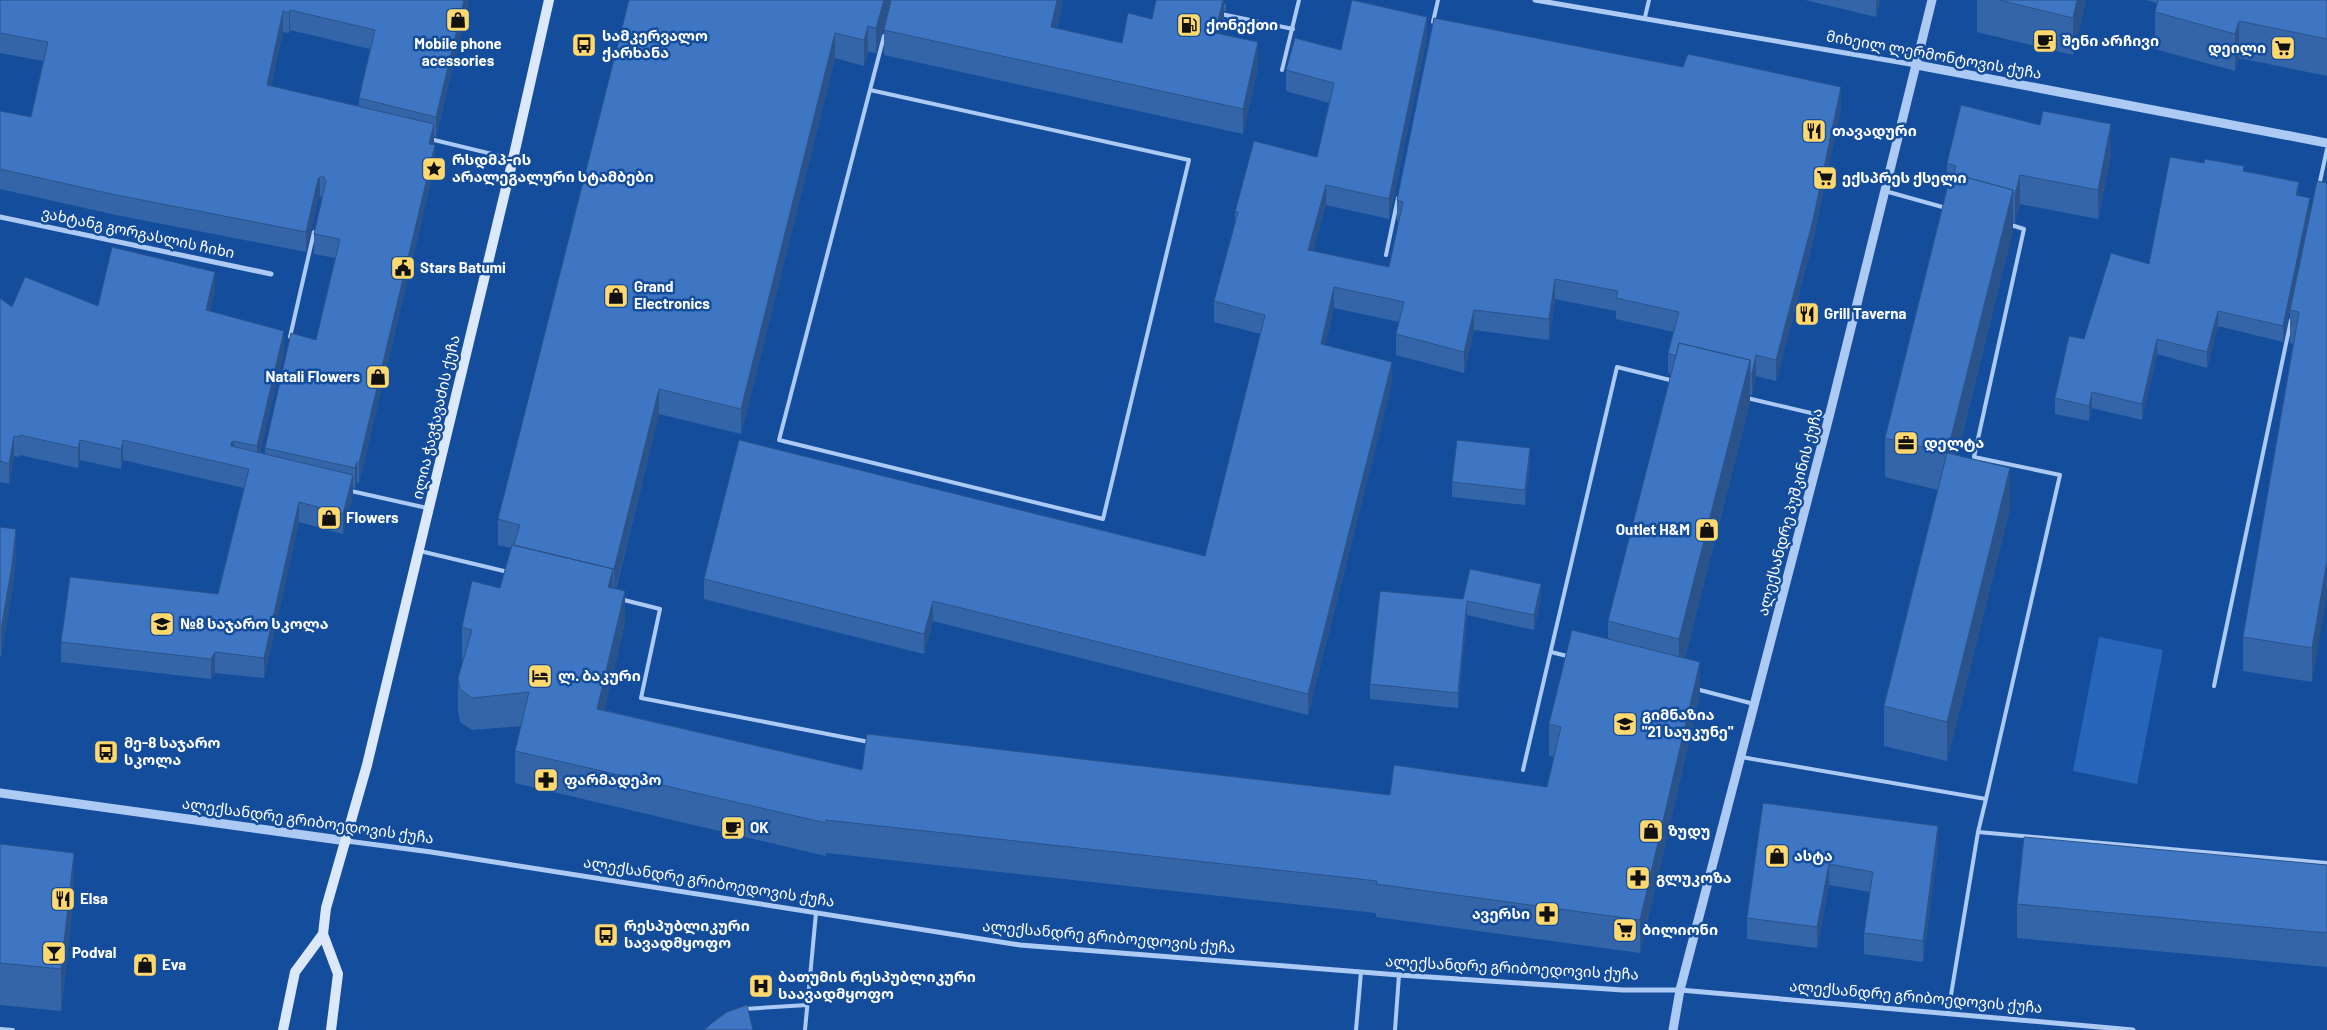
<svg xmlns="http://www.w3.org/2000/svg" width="2327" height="1030" font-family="Barlow,'Noto Sans Georgian',sans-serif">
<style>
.green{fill:#2866bb}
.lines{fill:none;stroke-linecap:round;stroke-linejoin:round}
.service{stroke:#accaf3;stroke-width:4}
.minor{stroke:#accaf3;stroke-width:5}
.tertiary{stroke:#accaf3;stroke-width:9}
.secondary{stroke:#dce9fd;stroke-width:10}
.wall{fill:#3565a9;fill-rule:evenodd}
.shaded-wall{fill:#2b5389}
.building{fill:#3e76c4;stroke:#2b5389}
.labels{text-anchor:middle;stroke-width:5;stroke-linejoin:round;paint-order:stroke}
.poi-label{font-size:15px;font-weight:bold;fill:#fff;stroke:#154d9d;text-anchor:start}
.street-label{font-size:15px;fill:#fff;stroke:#154d9d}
</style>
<rect width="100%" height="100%" fill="#154d9d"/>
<path class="green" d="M2099,637L2163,650L2137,784L2073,771Z"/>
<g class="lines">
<path class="service" d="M1221,14L1293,29
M1645,17L1649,0
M1433,22L1438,0
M1282,70L1299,0
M870,90L1189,160L1103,519L779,440L884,36
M430,139L513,159
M2319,186L2327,149
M1885,191L1946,208
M1386,255L1398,198
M290,337L314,232
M1747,398L1828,417
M351,491L427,508
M420,551L508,572
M620,599L660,609L641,698L869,742
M1551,652L1571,657
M2214,686L2291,320
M1696,689L1754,704
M1741,757L1986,799L2060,475L1974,457L2024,229L2011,225
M1523,770L1617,367L1674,381
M1978,832L2327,863
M744,1009L807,1005
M1948,1013L1978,832L1986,799
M0,1029L13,1030
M805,1030L816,913
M1356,1030L1361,972
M1395,1030L1399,975"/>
<path class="minor" d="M1535,0L1916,65
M0,217L271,274
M347,841L431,852L1020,945L1399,975L1623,990H1680L2133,1030"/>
<path class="tertiary" d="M1917,65L2327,143
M0,793L347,841
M1673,1030L1680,990L1829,417L1932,0"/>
<path class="secondary" d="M323,934L338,974L331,1030
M283,1030L295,972L323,934L326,908L367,765L513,159L549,0"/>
</g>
<path class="wall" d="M0,0H469L436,137L434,136L435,165L359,483L357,482L355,488H353V495L343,534L299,522L264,678L215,673L211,679L61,662V642L218,594L244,488L123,460L121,469L80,460L78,468L20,455L19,457L14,456L9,484L0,482V298L12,307L98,306L215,292L210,311L284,351L260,453L265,454V448L316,340L335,258L314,254V234L322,197H320L318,199L306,252L116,215L0,189V111L31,117L43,61L0,53ZM290,30L370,49L359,98V106L271,86L283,32L289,33Z
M629,0H1063L1057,28L1122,43L1128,13L1152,19L1156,0H1224V3L1226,4V11H1224V18L1221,34L1258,42V67L1243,134L884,55V30L888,13L876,53L868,52L864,66L835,58L741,434L659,414L616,589L625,591V623L604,710L862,770L867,734L1390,795L1394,765L1547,787L1554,757L1549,756V724L1572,630L1608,639V621L1671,374L1668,373V353L1674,332L1616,319V311L1555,299L1549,340L1474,330L1464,373L1396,355V334L1399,322L1334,308L1325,345L1392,362V382L1308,715L933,621L924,654L704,599V579L739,440L1205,556L1261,334L1214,322V301L1235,223V212L1254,141L1317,157L1329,103L1286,91V70L1295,38L1341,50L1352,0L1427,17V37L1389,219L1326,205L1313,251L1389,267L1399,221H1397V200L1434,18L1683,67L1688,54L1841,87V108L1813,241L1776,381L1756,376L1752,395H1750V402L1685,658L1700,662V694L1640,953L1376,917V913L826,853V856L515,783V751L521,726L472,730L460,722L458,711V678L463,660H462V627L472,581L500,588L511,548L498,545V519Z
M1805,0H1880L1876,17Z
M1977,0H2086L2073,55L1977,32Z
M2147,0H2327V76L2239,58L2235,71L2155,49V12L2157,3Z
M2111,154L2098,219L2020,204L2015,223L2013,222V230L1957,455L2010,508L1947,761L1884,746V706L1938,490L1885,477V438L1947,191V163Z
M2244,171L2299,196L2310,214L2283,342L2218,326L2207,368L2157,354L2142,420L2092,408L2089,421L2055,414V398L2084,339L2149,264Z
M2327,183L2312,682L2243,671V637L2293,344L2290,343V310Z
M1530,463L1525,505L1452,497V482Z
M0,527L16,556L12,591L1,656H0Z
M1463,599H1541L1534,630L1467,615L1458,708L1370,699V684Z
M1763,803L1938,847L1923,962L1864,954V933L1870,892L1829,885L1817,948L1747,939V918Z
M0,844L74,896L61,1011L0,1005Z
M2327,865V967L2017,938V904Z"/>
<path class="shaded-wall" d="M464,0H469L436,137V117Z
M884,0H892L876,53V28Z
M1057,0H1063L1051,52V27Z
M1223,0H1224V18L1215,58V33Z
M1876,0H1880L1876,17Z
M2077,0H2086L2073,55V18Z
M290,10V30L289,33V13Z
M283,11V32L267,105V85Z
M1427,17V37L1389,219V199Z
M2239,21V58L2235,71V34Z
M868,26V52L864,66V40Z
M835,33V58L741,434V409Z
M1258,42V67L1243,134V109Z
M1841,87V108L1813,241L1776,381V360Z
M434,124V144L429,164V144Z
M2111,124V154L2098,219V190Z
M435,145V165L359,483V463Z
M2020,175V204L2015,223V194Z
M320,177V197L318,199L306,252V232L318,179Z
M2299,182V198L2296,195Z
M1326,185V205L1308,271V250Z
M2013,190V230L1947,492V453Z
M2310,198V214L2283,342V326Z
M215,272V292L206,330V310Z
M1555,279V299L1549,340V319Z
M1334,287V308L1321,365V344Z
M1474,310V330L1464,373V352Z
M2218,311V326L2207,368V352Z
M284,331V351L257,466V446Z
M2157,339V354L2142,420V404Z
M1756,355V376L1752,395V374Z
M1750,360V402L1679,681V639Z
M1392,362V382L1308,715V694Z
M659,389V414L614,594V569Z
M2092,392V408L2089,421V406Z
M14,436V456L9,484V464Z
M80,440V460L78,468V448Z
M123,440V460L121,469V449Z
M234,441V461L231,463V467V443Z
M1530,448V463L1525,505V490Z
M357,462V482L355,488V468Z
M2010,468V508L1947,761V722Z
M353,475V495L343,534V514Z
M299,502V522L264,678V658Z
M16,529V556L12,591L1,656V630Z
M2327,561V595L2312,682V648Z
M613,569V601L608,587Z
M1541,584V599L1534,630V615Z
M625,591V623L597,741V709Z
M933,601V621L924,654V634Z
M1467,601V615L1458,708V693Z
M215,652V673L211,679V659Z
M1700,662V694L1640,953V920Z
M1938,826V847L1923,962V941Z
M74,853V896L61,1011V969Z
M1829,864V885L1817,948V927Z"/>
<path class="building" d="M0,0H464L436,117L359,98L375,30L290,10L289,13L283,11L267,85L434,124L429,144L435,145L359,463L357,462L355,468L265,448L291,333L316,340L340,239L314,234L326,181L324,177H320L318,179L306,232L116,195L0,169V111L31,117L48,42L0,33Z
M629,0H884L876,28L868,26L864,40L835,33L741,409L659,389L614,569L514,545L520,525L498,519Z
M891,0H1057L1051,27L1122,43L1128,13L1152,19L1156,0H1223L1215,33L1258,42L1243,109L884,30Z
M1352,0L1427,17L1389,199L1326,185L1308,250L1389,267L1403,202L1397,200L1434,18L1683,67L1688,54L1841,87L1813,220L1776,360L1756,355L1752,374H1750V360L1679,343L1676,356L1668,353L1679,312L1616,298L1618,291L1555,279L1549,319L1474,310L1464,352L1396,334L1404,302L1334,287L1321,344L1392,362L1308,694L933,601L924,634L704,579L739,440L1205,556L1265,315L1214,301L1238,212H1235L1254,141L1317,157L1334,83L1286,70L1295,38L1341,50Z
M1999,0H2077L2073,18Z
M2158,0H2327V39L2239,21L2235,34L2155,12Z
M1961,105L2040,125L2043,111L2111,124L2098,190L2020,175L2015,194L2013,193V190L1954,174L1956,166L1947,163Z
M2170,157L2204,163L2205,159L2244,166L2243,171L2299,182L2296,195L2310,198L2283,326L2218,311L2207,352L2157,339L2142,404L2092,392L2089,406L2055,398L2069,336L2084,339L2111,253L2149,264Z
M1951,173L2013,190L1947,453L1885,438Z
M2317,181L2327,183V561L2312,648L2243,637L2299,312L2290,310Z
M112,247L215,272L206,310L284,331L257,446L234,441L231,443V446L353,475L343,514L299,502L264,658L215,652L211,659L61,642L70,577L218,594L249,469L123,440L121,449L80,440L78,448L20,435L19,437L14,436L9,464L0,461V298L12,307L25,277L98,306Z
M1679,343L1750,360L1679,639L1608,621Z
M1457,440L1530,448L1525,490L1452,482Z
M1947,453L2010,468L1947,722L1884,706Z
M0,527L16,529L12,565L1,630H0Z
M512,545L613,569L608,587L625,591L597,709L862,770L867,734L1390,795L1394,765L1547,787L1561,727L1549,724L1572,630L1700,662L1640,920L1376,884L1377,881L826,820V823L515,751L529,692L472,698L460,689L458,678L472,630L462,627L472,581L500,588Z
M1470,569L1541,584L1534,615L1467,601L1458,693L1370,684L1380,591L1463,599Z
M1763,803L1938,826L1923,941L1864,933L1873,872L1829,864L1817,927L1747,918Z
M2024,837L2327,865V933L2017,904Z
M0,844L74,853L61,969L0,963Z
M747,1005L753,1030H704L712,1023L727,1012Z"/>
<defs>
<symbol id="shop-square" viewBox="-11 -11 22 22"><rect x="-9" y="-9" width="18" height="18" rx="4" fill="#ffd96e" stroke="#154d9d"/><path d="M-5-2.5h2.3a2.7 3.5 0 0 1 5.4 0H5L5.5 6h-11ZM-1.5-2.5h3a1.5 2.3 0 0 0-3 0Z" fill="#111"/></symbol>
<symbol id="fuel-square" viewBox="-11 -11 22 22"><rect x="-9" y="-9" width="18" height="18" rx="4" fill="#ffd96e" stroke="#154d9d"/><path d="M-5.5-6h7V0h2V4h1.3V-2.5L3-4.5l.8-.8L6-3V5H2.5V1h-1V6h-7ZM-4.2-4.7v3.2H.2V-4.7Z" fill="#111"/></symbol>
<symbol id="cafe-square" viewBox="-11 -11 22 22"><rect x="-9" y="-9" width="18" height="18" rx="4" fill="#ffd96e" stroke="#154d9d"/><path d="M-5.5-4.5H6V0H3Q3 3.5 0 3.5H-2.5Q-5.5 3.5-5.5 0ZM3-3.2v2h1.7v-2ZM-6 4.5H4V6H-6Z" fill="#111"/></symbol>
<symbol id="bus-square" viewBox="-11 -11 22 22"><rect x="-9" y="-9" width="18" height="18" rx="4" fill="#ffd96e" stroke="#154d9d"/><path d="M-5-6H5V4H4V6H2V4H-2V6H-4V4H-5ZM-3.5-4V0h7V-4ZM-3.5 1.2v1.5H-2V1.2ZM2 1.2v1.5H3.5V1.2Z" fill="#111"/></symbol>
<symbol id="supermarket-square" viewBox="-11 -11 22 22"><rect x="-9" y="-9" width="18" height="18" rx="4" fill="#ffd96e" stroke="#154d9d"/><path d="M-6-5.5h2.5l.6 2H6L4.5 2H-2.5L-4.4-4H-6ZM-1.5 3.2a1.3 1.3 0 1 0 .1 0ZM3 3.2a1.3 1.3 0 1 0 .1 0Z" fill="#111"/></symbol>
<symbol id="restaurant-square" viewBox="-11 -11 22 22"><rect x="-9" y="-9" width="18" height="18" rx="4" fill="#ffd96e" stroke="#154d9d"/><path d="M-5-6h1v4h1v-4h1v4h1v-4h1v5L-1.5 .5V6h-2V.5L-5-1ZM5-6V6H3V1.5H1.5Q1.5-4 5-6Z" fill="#111"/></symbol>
<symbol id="sight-square" viewBox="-11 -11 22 22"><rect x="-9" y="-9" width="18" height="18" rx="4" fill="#ffd96e" stroke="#154d9d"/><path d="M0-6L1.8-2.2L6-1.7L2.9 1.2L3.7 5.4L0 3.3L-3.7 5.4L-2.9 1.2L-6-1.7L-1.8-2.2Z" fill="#111"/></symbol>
<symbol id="civic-square" viewBox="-11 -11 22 22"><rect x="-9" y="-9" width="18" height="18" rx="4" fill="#ffd96e" stroke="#154d9d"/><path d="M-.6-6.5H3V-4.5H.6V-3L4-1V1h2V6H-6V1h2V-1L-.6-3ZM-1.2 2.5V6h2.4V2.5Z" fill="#111"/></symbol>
<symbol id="office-square" viewBox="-11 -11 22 22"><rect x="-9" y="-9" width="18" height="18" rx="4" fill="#ffd96e" stroke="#154d9d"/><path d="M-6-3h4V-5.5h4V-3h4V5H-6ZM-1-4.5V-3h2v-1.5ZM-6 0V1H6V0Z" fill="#111"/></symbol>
<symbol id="school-square" viewBox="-11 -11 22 22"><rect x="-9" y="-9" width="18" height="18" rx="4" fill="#ffd96e" stroke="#154d9d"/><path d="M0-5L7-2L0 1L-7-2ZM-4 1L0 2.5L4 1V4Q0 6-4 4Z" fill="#111"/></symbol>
<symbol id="hotel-square" viewBox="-11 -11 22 22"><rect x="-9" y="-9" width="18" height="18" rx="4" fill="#ffd96e" stroke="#154d9d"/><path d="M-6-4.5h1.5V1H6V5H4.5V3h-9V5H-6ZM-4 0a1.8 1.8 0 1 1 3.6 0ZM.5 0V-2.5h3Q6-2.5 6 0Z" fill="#111"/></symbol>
<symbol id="pharmacy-square" viewBox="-11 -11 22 22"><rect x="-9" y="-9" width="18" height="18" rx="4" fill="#ffd96e" stroke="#154d9d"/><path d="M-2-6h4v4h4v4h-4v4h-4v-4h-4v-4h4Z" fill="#111"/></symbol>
<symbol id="bar-square" viewBox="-11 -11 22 22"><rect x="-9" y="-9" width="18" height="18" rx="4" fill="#ffd96e" stroke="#154d9d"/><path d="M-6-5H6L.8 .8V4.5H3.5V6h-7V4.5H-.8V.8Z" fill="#111"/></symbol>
<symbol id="hospital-square" viewBox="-11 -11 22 22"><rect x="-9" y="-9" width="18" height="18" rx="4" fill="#ffd96e" stroke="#154d9d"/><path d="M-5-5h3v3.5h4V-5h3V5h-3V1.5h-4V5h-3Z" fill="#111"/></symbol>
</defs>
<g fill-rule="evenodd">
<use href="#shop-square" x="444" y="6" width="28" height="28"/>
<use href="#fuel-square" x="1175" y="11" width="28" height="28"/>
<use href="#cafe-square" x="2031" y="27" width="28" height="28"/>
<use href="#bus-square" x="570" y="31" width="28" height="28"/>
<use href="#supermarket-square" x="2269" y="34" width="28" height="28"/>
<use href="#restaurant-square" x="1800" y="117" width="28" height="28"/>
<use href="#sight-square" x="420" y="155" width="28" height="28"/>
<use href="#supermarket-square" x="1811" y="164" width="28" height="28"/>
<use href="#civic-square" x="389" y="254" width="28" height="28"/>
<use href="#shop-square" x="602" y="282" width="28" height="28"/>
<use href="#restaurant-square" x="1793" y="300" width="28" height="28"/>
<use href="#shop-square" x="364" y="363" width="28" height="28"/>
<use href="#office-square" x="1892" y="429" width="28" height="28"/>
<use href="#shop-square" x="315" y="504" width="28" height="28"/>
<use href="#shop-square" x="1693" y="516" width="28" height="28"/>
<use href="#school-square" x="148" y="610" width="28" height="28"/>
<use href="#hotel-square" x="526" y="662" width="28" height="28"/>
<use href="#school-square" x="1611" y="710" width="28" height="28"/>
<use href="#bus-square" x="92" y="738" width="28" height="28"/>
<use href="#pharmacy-square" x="532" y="766" width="28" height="28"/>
<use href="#cafe-square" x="719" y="814" width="28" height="28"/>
<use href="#shop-square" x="1637" y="817" width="28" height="28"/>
<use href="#shop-square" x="1763" y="842" width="28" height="28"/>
<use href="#pharmacy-square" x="1624" y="864" width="28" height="28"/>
<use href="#restaurant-square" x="49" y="885" width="28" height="28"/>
<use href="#pharmacy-square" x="1533" y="900" width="28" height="28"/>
<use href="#supermarket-square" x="1611" y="916" width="28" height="28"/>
<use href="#bus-square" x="592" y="921" width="28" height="28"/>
<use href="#bar-square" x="40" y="939" width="28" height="28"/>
<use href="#shop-square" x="131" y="951" width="28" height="28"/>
<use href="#hospital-square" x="747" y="972" width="28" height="28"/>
</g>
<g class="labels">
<g class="poi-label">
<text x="1206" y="30">ქონექთი</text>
<text x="602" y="41">სამკერვალო<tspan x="602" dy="17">ქარხანა</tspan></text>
<text x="2062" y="46">შენი არჩივი</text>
<text x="458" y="49" text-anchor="middle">Mobile phone<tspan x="458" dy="17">acessories</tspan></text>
<text x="2266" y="53" text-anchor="end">დეილი</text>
<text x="1832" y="136">თავადური</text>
<text x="452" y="165">რსდმპ-ის<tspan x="452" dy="17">არალეგალური სტამბები</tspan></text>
<text x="1842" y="183">ექსპრეს ქსელი</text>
<text x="420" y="273">Stars Batumi</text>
<text x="634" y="292">Grand<tspan x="634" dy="17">Electronics</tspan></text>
<text x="1824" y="319">Grill Taverna</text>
<text x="360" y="382" text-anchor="end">Natali Flowers</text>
<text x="1924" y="448">დელტა</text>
<text x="346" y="523">Flowers</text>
<text x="1690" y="535" text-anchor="end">Outlet H&amp;M</text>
<text x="180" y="629">№8 საჯარო სკოლა</text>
<text x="558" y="681">ლ. ბაკური</text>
<text x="1642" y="720">გიმნაზია<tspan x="1642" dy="17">"21 საუკუნე"</tspan></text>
<text x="124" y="748">მე-8 საჯარო<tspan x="124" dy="17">სკოლა</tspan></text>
<text x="564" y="785">ფარმადეპო</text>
<text x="750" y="833">OK</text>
<text x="1668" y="836">ზუდუ</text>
<text x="1794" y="861">ასტა</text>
<text x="1656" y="883">გლუკოზა</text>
<text x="80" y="904">Elsa</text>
<text x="1530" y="919" text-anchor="end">ავერსი</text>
<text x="624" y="931">რესპუბლიკური<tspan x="624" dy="17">სავადმყოფო</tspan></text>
<text x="1642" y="935">ბილიონი</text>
<text x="72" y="958">Podval</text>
<text x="162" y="970">Eva</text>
<text x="778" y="982">ბათუმის რესპუბლიკური<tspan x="778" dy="17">საავადმყოფო</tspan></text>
</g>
<g class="street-label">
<text transform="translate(1934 55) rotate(10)" y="5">მიხეილ ლერმონტოვის ქუჩა</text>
<text transform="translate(138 233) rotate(12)" y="5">ვახტანგ გორგასლის ჩიხი</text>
<text transform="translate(436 417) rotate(-77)" y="5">ილია ჭავჭავაძის ქუჩა</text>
<text transform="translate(1790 512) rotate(-75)" y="5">ალექსანდრე პუშკინის ქუჩა</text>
<text transform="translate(308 821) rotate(8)" y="5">ალექსანდრე გრიბოედოვის ქუჩა</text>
<text transform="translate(709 882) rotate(9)" y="5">ალექსანდრე გრიბოედოვის ქუჩა</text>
<text transform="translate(1109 937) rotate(5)" y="5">ალექსანდრე გრიბოედოვის ქუჩა</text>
<text transform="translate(1512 968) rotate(3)" y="5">ალექსანდრე გრიბოედოვის ქუჩა</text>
<text transform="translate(1916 997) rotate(5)" y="5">ალექსანდრე გრიბოედოვის ქუჩა</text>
</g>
</g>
</svg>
